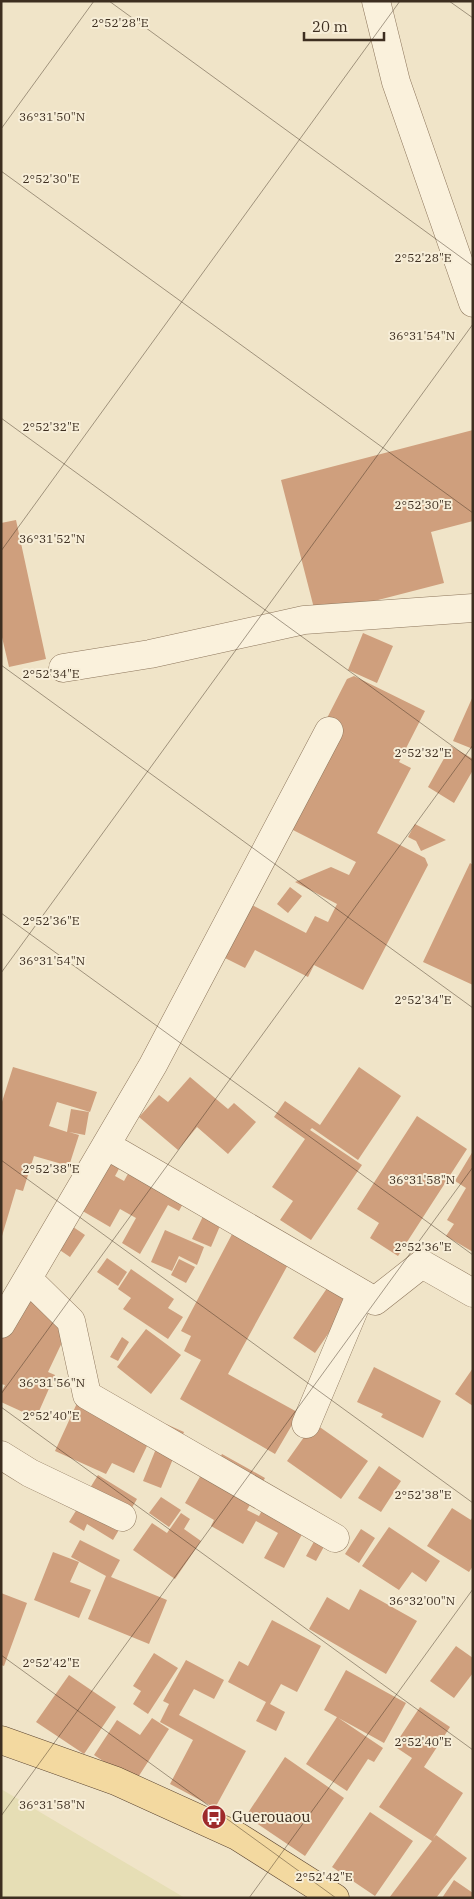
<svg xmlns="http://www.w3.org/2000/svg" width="474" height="1899" font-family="'IBM Plex Serif',serif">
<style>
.farmland{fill:#e6deb5}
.building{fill:#cf9f7d}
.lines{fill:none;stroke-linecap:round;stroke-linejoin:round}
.minor-casing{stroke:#8d765c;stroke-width:29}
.major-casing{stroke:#5b4430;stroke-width:29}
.minor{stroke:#faf1dc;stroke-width:28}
.major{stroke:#f3d9a0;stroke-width:28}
.ticks{fill:none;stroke:#3d2e20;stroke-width:1;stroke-opacity:0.45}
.labels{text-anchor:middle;stroke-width:4;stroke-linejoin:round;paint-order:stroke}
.poi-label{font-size:15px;fill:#3d2e20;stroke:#f7eed8;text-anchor:start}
.ticks-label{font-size:12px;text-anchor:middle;fill:#3d2e20;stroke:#f7eed8;stroke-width:4;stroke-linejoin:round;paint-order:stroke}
</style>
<rect width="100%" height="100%" fill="#f0e4c8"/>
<path class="farmland" d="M1,1789L185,1898H1Z"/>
<path class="building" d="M473,430V521L431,532L444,583L316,616L281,480Z
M16,520L46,659L9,667L1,633V523Z
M363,633L393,646L377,683L348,670Z
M354,676L425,711L399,762L411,768L377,833L425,858L428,865L363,990L314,965L308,977L255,950L245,968L223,957L250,904L306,933L315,916L328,922L337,904L295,882L331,867L349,875L356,862L289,828L282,806L347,679Z
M473,696V749L453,741Z
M451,746L473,759V770L454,803L428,787Z
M415,824L446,840L421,851L416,841L408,837Z
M470,863L473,865V985L423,962Z
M290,887L302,896L288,913L277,904Z
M13,1067L97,1092L90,1112L57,1102L49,1126L67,1132L71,1109L89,1112L85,1135L69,1132L79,1135L69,1166L34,1156L23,1191L16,1189L2,1236L1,1105Z
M359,1067L401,1096L358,1160L312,1128L310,1130L362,1165L311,1240L280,1220L293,1201L272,1187L305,1139L274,1117L285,1101L320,1125Z
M190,1077L228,1109L234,1103L256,1122L228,1154L197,1127L178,1150L139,1117L159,1095L168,1102Z
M417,1116L467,1149L398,1256L370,1238L379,1223L357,1209Z
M108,1148L125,1158L115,1176L124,1181L134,1163L188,1194L179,1211L168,1205L140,1254L122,1243L136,1218L120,1209L110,1227L74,1206Z
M473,1151V1252L446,1236L454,1224L447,1220L466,1188L455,1181Z
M209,1204L226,1212L211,1247L192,1239Z
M54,1214L85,1235L70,1257L39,1236Z
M240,1219L296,1250L228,1374L299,1413L275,1454L180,1399L201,1360L184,1351L191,1336L181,1331Z
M165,1230L204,1247L197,1265L179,1256L172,1271L151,1262Z
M107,1258L127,1272L118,1286L97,1272Z
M179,1259L195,1267L186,1283L171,1275Z
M131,1269L174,1299L168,1308L183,1317L168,1339L123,1309L131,1298L118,1289Z
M334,1278L356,1293L315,1353L293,1338Z
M28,1291L76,1313L48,1372L55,1375L36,1418L1,1402V1393L5,1385L1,1384V1324Z
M146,1329L181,1355L151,1394L117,1367Z
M122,1337L129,1342L118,1361L110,1357Z
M374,1367L441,1401L423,1438L381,1417L383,1414L357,1402Z
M473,1368V1406L455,1394Z
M78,1401L159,1421L134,1473L112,1463L106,1474L55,1451Z
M314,1423L368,1461L341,1499L287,1461Z
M166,1424L184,1432L161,1488L143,1481Z
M222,1454L265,1478L247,1510L259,1516L274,1488L315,1510L284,1568L264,1558L278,1533L256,1521L243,1544L211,1526L214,1520L185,1503L201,1475L208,1479Z
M379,1466L401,1481L381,1512L358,1498Z
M98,1475L137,1499L113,1540L87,1524L84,1531L69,1522Z
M161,1497L181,1510L169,1527L149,1513Z
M452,1508L471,1520L473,1516V1566L469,1572L427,1546Z
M181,1513L190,1519L184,1529L201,1541L175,1579L133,1550L152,1523L167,1533Z
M326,1520L336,1525L316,1561L306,1556Z
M389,1527L440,1561L426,1582L412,1572L399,1590L362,1566Z
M361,1529L375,1538L359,1563L345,1554Z
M80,1540L120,1560L111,1577L167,1600L149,1644L88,1619L106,1576L71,1557Z
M53,1552L79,1562L70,1582L91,1590L79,1618L34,1600Z
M360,1589L417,1621L386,1674L309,1629L327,1597L349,1610Z
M1,1593L27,1603L4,1666L1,1665Z
M272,1620L321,1646L297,1692L281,1684L270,1704L285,1712L276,1731L256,1721L266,1702L228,1682L239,1661L248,1666Z
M456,1646L473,1658V1673L454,1698L430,1681Z
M154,1653L178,1668L148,1714L133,1704L141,1691L133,1686Z
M186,1660L224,1680L214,1699L194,1689L179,1715L246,1751L215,1808L170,1784L193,1740L160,1722L169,1704L163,1701Z
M346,1670L406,1703L384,1743L324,1710Z
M69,1675L116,1707L84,1754L36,1722Z
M420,1707L450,1727L424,1767L463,1793L433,1839L436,1835L467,1858L436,1898H389L432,1841L379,1807L412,1758L394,1746Z
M337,1717L383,1748L374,1762L368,1759L347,1791L306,1764Z
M152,1718L169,1729L135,1782L94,1755L117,1720L140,1735Z
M285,1757L344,1798L305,1856L246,1816Z
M370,1812L413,1841L375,1896L332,1867Z
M454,1880L473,1893V1898H442Z"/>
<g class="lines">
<defs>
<path id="minor" d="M376,1L396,82L473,303
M63,668L150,654L304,620L473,608
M106,1145L375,1301L422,1264L473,1293
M28,1279L71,1321L87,1395L335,1538
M1,1324L153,1065L329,731
M306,1424L361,1293
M1,1455L30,1473L122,1517"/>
<path id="major" d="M1,1740L116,1781L237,1836L335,1898"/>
</defs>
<use href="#minor" class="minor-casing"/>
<use href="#major" class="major-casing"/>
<use href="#minor" class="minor"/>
<use href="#major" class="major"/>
</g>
<path class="ticks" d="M109,1L473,266M449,1L473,18M1,129L94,1M1,171L473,513M1,418L473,761M1,551L400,1M1,665L473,1008M1,913L473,1255M1,973L473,324M1,1160L473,1503M1,1394L473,745M1,1407L473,1750M1,1655L336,1898M1,1816L473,1167M249,1898L473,1589"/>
<defs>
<symbol id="bus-disc" viewBox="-11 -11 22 22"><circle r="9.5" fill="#9e2a2b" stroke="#f7eed8"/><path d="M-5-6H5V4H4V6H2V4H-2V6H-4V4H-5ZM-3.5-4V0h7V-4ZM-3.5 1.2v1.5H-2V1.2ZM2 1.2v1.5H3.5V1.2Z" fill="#fff"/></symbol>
</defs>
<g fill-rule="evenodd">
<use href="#bus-disc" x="200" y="1803" width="28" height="28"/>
</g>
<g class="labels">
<g class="poi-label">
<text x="232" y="1822">Guerouaou</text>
</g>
</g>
<g class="ticks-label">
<text x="120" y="27">2°52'28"E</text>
<text x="52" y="121">36°31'50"N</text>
<text x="51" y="183">2°52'30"E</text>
<text x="423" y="262">2°52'28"E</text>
<text x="422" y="340">36°31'54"N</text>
<text x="51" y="431">2°52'32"E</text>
<text x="423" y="509">2°52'30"E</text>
<text x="52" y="543">36°31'52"N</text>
<text x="51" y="678">2°52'34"E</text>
<text x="423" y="757">2°52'32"E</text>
<text x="51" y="925">2°52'36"E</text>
<text x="52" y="965">36°31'54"N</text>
<text x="423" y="1004">2°52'34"E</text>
<text x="51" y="1173">2°52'38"E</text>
<text x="422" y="1184">36°31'58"N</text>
<text x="423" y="1251">2°52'36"E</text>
<text x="52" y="1387">36°31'56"N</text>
<text x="51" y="1420">2°52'40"E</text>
<text x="423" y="1499">2°52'38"E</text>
<text x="422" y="1605">36°32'00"N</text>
<text x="51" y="1667">2°52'42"E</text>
<text x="423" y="1746">2°52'40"E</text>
<text x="52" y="1809">36°31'58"N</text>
<text x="324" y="1881">2°52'42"E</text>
</g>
<rect width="474" height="1899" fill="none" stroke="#3d2e20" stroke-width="5"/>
<path d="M304 32v8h80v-8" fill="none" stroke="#3d2e20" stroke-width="2.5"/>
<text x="312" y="32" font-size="15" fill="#3d2e20" stroke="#f7eed8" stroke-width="4" paint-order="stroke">20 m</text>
</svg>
